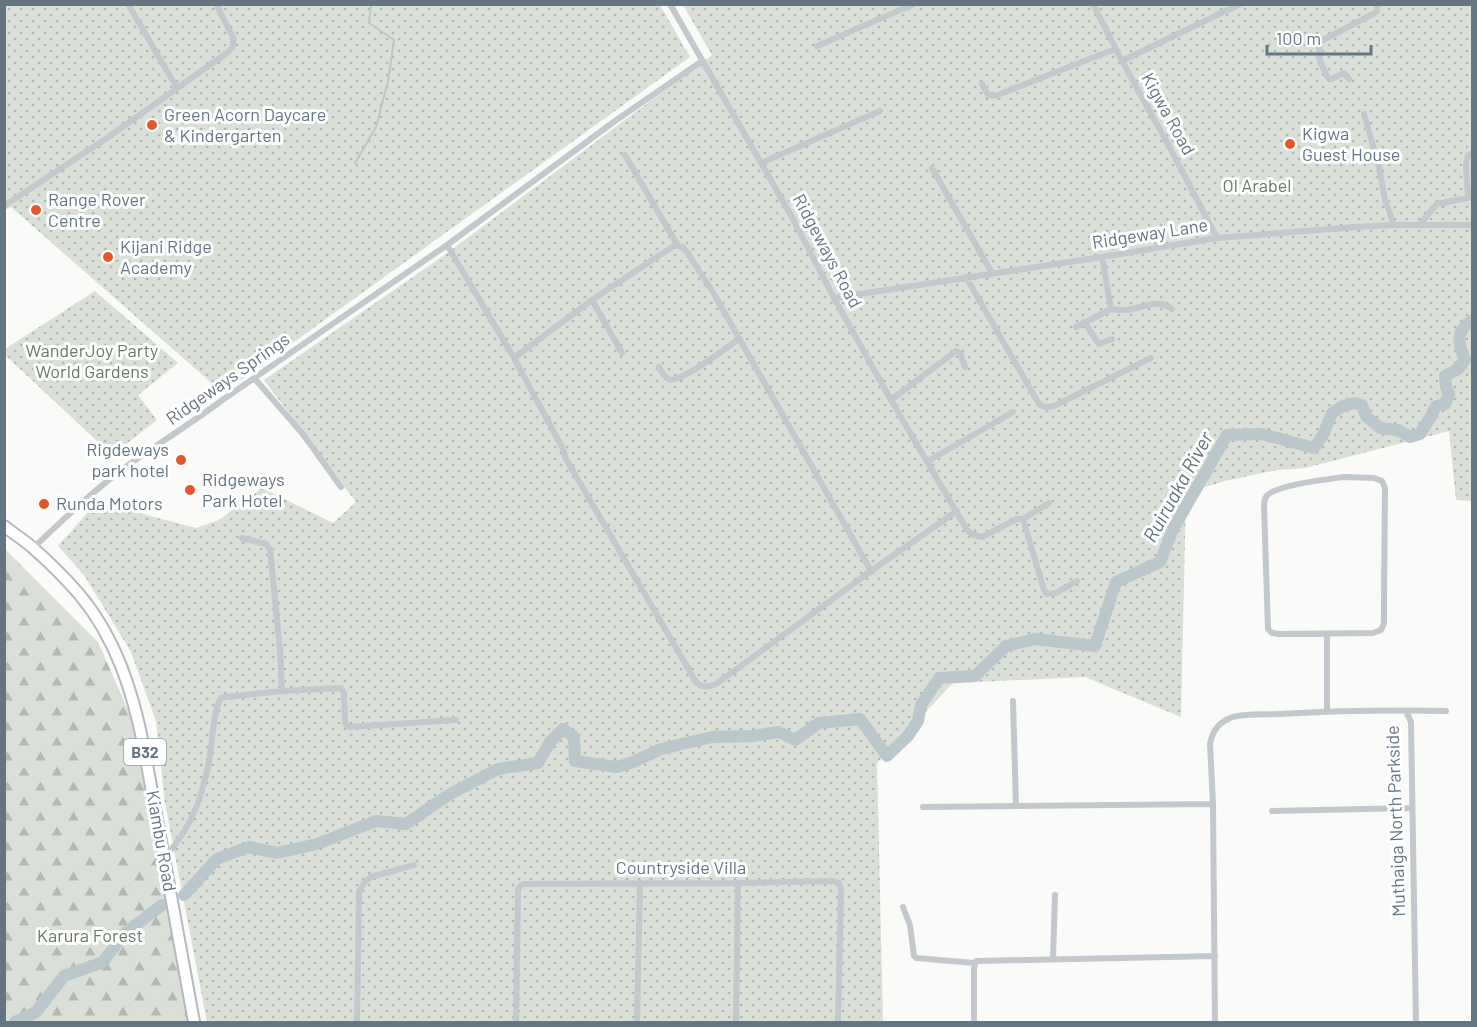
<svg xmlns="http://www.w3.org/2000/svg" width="1477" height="1027" font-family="Barlow,sans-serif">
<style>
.forest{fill:url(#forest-firs)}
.park{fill:url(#park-dots)}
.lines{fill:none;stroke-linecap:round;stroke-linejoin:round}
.stream{stroke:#bbc7cb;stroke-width:2}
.river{stroke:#bbc7cb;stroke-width:12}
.trunk-casing{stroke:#b4b9bd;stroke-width:14}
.minor{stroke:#c3c8cc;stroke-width:6}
.trunk{stroke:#fff;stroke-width:10}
.poi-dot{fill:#e4572e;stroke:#fff;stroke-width:2}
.labels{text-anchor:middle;stroke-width:6;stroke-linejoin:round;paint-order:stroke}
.shield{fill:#fff;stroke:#939fa8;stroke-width:1.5}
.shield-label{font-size:16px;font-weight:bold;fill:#657683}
.street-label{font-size:18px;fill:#657683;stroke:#fff}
.poi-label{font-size:18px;fill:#657683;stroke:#fff;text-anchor:start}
.park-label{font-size:18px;fill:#687a64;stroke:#fff}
.water-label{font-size:20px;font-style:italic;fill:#60757c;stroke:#fff}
</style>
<defs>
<pattern id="forest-firs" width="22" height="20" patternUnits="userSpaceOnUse" patternTransform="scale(1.5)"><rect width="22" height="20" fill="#dadfd7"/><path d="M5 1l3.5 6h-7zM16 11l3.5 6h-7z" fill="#b4b9b4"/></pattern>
<pattern id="park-dots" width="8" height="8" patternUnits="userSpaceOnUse" patternTransform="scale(1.5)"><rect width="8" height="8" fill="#dadfd7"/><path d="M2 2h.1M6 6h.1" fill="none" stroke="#b4b9b4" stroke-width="1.8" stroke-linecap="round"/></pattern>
</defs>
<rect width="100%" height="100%" fill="#fafaf8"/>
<path class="forest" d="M4,548L98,642L143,744L192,1022H5Z"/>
<path class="park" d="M5,5H660L690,57L223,393L11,207L5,210Z
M683,5H1472V501L1456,500L1449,431L1305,468L1277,470L1225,481L1186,493L1181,717L1085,677L953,683L877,763L883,1022H207L165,803L156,721L131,652L84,575L58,546L97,502L196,528L219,520L262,488L333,523L356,502L264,380L446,254L712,55Z
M95,291L178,363L138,395L157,420L112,455L5,355V349Z"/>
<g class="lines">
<path class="stream" d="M355,163L376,127L388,81L394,40L369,23L371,4"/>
<path class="river" d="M184,895L217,859L248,847L277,853L317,844L376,821L406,824L450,794L498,769L538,763L550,742L563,729L574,737L575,761L617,767L633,762L661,749L712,737L753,736L779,732L795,740L819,723L860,719L887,756L908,736L918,721L921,705L939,678L975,676L1006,646L1035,639L1095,646L1116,582L1160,562L1173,529L1227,435L1262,434L1314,448L1323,435L1332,413L1343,406L1354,403L1362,405L1366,416L1380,428L1398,430L1410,437L1420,434L1430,418L1436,406L1445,404L1449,394L1446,387L1445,376L1458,369L1465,360C1458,344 1455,330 1472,321
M15,1022L36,1012L64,976L103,962L124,934L162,905"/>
<defs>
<path id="trunk" d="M4,526C14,534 24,540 33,548C49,562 65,578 79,594C116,638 133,692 144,748L194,1022"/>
</defs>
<use href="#trunk" class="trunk-casing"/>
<path class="minor" d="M128,4L177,88
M670,4L792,217L834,298L891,400L967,530L973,535L982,537L1017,519H1023L1044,590L1047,594L1056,593L1077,581
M1093,4L1122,61L1169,146L1217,238
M817,46L914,4
M702,61L615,121L447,245L514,358L562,447L566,459L696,682C704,689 711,687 719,682L871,571L957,511
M1122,61L1240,4
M1349,79L1344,73L1331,79L1328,78L1320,61L1319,43L1321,41L1375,13L1377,11V4
M982,84L988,95L995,96L1115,49
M1364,114L1379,167L1385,200L1394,225
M625,155L678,246L683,247L687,252L714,294L871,571
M761,163L880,111
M932,168L992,273
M1468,198L1466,164L1468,156L1472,153
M4,206L110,136L228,52L232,48L234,39L216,4
M1419,225L1437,204L1472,197
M966,277L1039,404L1045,407L1054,406L1151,358
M834,298L1102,257L1217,238L1356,227L1394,225H1472
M592,300L622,353
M1111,309C1116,310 1121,310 1125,310C1142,309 1157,297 1172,309
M1084,322L1099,344L1112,339
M1076,327L1111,309L1102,257
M514,358L592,300L669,249L674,246H678
M659,367C661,371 664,376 668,379C679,385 727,347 739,339
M255,379L302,433L341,487
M891,400L956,351L960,353L965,367
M928,461L1013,412
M1344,477L1374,478L1382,481L1385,488L1384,599V623L1381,630L1373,633L1279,634L1272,633L1268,629L1264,506C1264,503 1264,500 1266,497C1273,485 1329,479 1344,477Z
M1023,519L1049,503
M33,548C61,522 88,495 119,472C152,447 188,426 221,401L447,245
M282,691L341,688L344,693L345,722L346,725L350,727L456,720
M1013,701L1016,806
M1327,711V634
M1406,711L1411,722L1416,1022
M923,807L1213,804
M1272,811L1411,808
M165,858C170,851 176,844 181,836C196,815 204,787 209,762C212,746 213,710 221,698L226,697L282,691L280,650L270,549L266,544L242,538
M903,907L910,925L914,956L916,958L974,963
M1053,959L1055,895
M357,1022L359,892L364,883L371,877L414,865
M516,1022L518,890L521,885L524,884L738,883L833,881L839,883L841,890L838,1022
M637,1022L640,883
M736,1022L738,883
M974,1022V968L976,961L1215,956
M1215,1022L1213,804L1210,744C1212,733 1217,724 1228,719C1240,713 1264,715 1279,714C1334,711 1390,710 1446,711"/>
<use href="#trunk" class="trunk"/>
</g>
<g class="poi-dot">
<circle cx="152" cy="125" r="6"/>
<circle cx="1290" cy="144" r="6"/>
<circle cx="36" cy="210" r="6"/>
<circle cx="108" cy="257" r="6"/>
<circle cx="181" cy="460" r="6"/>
<circle cx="190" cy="490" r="6"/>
<circle cx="44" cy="504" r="6"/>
</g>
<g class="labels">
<rect class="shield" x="124" y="739" width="42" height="26" rx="4.5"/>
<g class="shield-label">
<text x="145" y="758">B32</text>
</g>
<g class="street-label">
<text transform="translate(1168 114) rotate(61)" y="6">Kigwa Road</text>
<text transform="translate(1150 234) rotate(-9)" y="6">Ridgeway Lane</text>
<text transform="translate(827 251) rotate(62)" y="6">Ridgeways Road</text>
<text transform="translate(228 379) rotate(-35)" y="6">Ridgeways Springs</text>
<text transform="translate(1396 821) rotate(-92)" y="6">Muthaiga North Parkside</text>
<text transform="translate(161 841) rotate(80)" y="6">Kiambu Road</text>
<text x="681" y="874">Countryside Villa</text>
</g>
<g class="poi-label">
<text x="164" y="121">Green Acorn Daycare<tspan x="164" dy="21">&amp; Kindergarten</tspan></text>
<text x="1302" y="140">Kigwa<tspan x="1302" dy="21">Guest House</tspan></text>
<text x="48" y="206">Range Rover<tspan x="48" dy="21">Centre</tspan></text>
<text x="120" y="253">Kijani Ridge<tspan x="120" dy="21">Academy</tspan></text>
<text x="169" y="456" text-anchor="end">Rigdeways<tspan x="169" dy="21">park hotel</tspan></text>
<text x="202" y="486">Ridgeways<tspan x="202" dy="21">Park Hotel</tspan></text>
<text x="56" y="510">Runda Motors</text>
</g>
<g class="park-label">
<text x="1257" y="192">Ol Arabel</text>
<text x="92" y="357">WanderJoy Party<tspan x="92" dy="21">World Gardens</tspan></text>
<text x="90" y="942">Karura Forest</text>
</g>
<g class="water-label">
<text transform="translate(1178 487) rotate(-61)" y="7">Ruiruaka River</text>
</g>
</g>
<rect width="1477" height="1027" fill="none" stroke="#657683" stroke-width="12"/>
<path d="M1267 45v9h104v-9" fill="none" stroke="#657683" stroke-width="3"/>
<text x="1276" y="45" font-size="18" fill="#657683" stroke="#ffffff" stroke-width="4.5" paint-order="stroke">100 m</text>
</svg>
